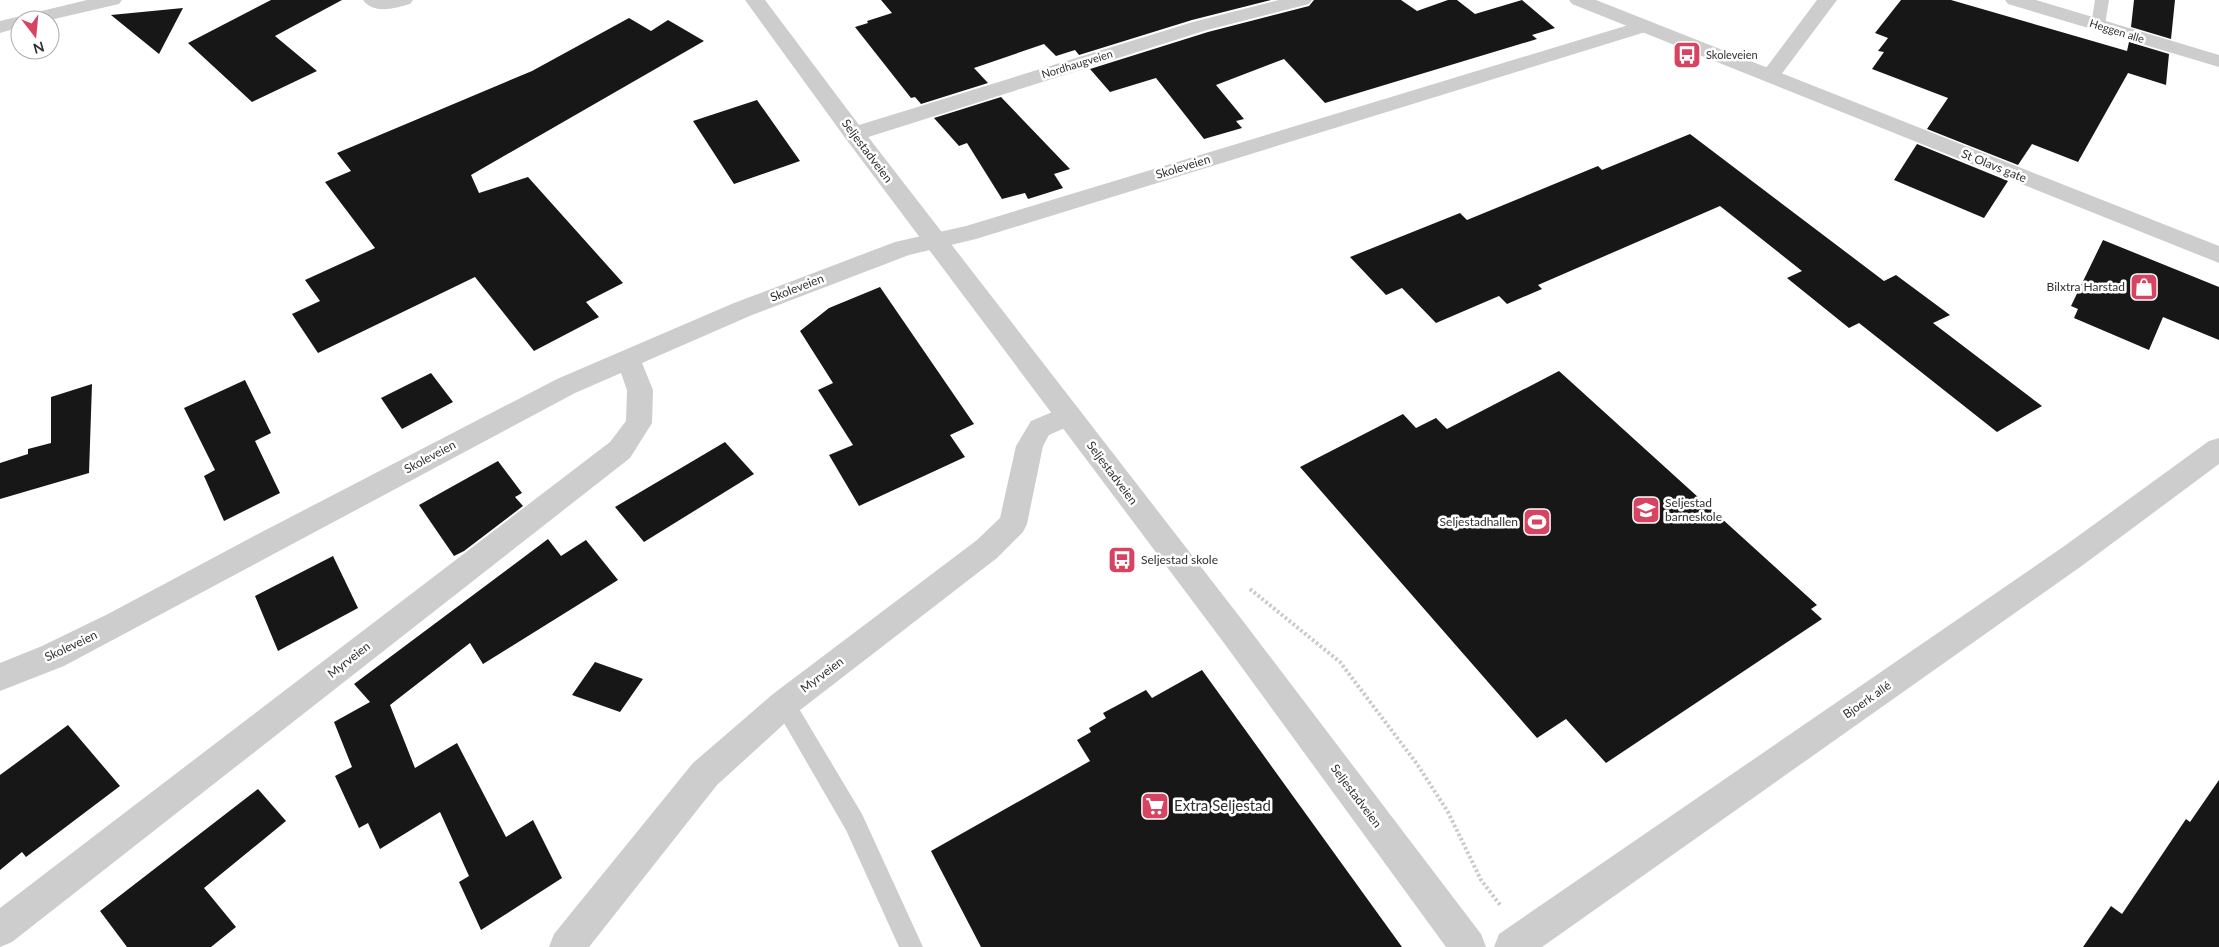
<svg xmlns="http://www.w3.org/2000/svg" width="2219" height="947" font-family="Lato,sans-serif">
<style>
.building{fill:#171717}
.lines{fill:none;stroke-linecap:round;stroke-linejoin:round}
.path{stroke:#cacaca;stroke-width:4;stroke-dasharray:2.5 2.5;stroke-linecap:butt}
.service{fill:#cdcdcd;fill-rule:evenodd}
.minor{fill:#cdcdcd;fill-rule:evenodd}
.tertiary{fill:#cdcdcd;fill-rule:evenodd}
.labels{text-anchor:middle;stroke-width:5;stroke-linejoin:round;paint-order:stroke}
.far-street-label{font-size:11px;fill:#303030;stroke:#fff}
.far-poi-label{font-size:11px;fill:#303030;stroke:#fff;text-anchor:start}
.street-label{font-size:12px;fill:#303030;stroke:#fff}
.poi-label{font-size:12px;fill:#303030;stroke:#fff;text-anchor:end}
.near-poi-label{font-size:15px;fill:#303030;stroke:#fff;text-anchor:start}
</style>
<rect width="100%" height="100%" fill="#fff"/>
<path class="building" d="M271,0H342L275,36L317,71L252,102L188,43Z
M881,0H1271L1192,20L1079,55L1075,50L1056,56L1044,44L974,68L988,83L921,104L915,97L911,98L855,27L868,23L867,21L892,13Z
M1314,0H1401L1417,11L1448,0H1457L1475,14L1522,0L1555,28L1532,35L1537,39L1325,103L1284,59L1216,85L1244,119L1236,121L1242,128L1204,139L1156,78L1110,92L1090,69L1208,32L1309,6Z
M1901,0H1951L2127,51L2129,42L2169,54L2166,85L2128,73L2078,162L2032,144L2018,165L1927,129L1948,98L1872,69L1884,52L1878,51L1888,38L1875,33Z
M2134,0H2175L2171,39L2131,27Z
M183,8L159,54L111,15Z
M629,18L651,31L668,20L704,41L471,175L479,193L528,177L623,283L586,302L599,317L534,351L475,277L318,353L292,314L320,301L305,280L375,248L325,182L351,171L337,153L532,71Z
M1001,97L1070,169L1054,174L1063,188L1028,199L1025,193L1002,199L967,143L959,146L934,118Z
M757,100L800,161L734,184L693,121Z
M1690,134L1884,281L1896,275L1950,315L1933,323L2042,406L1997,432L1859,323L1849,328L1787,278L1802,271L1720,206L1538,285L1542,289L1507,304L1499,296L1436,323L1402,288L1386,295L1350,257L1460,213L1467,220L1598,166L1602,170Z
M1917,144L2008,181L1984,218L1894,180Z
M2103,240L2219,287V340L2163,317L2149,350L2074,318L2078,309L2071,306Z
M880,287L974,424L950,435L965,457L859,506L829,455L853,445L818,390L833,383L800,331L829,308Z
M1559,371L1817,605L1811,609L1822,619L1606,763L1566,719L1537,738L1300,467L1403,414L1416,428L1436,418L1447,429Z
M431,373L453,402L402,429L381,398Z
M245,380L271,433L255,441L280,493L224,521L204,476L215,470L184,408Z
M92,384L89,473L0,499V463L28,454V449L51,443V397Z
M725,442L754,474L644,542L615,507Z
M498,461L522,493L515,497L523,506L464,551L454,556L419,505Z
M548,539L561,556L586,540L618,580L483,664L470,643L390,705L415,768L457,743L506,837L533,820L562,878L481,930L459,882L469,876L440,812L380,849L368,823L359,828L335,776L352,767L334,722L370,702L354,684Z
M333,556L358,608L278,651L255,596Z
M595,662L643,679L620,712L572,695Z
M1202,670L1402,947H981L931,851L1090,761L1077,740L1091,732L1089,728L1106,718L1103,713L1146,690L1152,698Z
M68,725L120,786L26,857L22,852L0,870V775Z
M2219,780V947H2083L2111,906L2122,914L2186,819L2190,822Z
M258,789L286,821L204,888L236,927L211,947H127L100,911Z"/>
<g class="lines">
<path class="path" d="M1250,589L1340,662L1417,764L1448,812L1481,880L1501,906"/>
<path class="service" d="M2095,0H2109L2105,25L2098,29L2091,25Z
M784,694L792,697L862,814L923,947H899L846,830L773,704L776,697Z"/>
<path class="minor" d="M87,0H122L119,4L50,20H20V27L0,33V21Z
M363,0H413L410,4C396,8 374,15 363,0Z
M1279,0H1312L1309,4L1207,30L862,139L854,141L846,139L843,134L846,129L1193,22Z
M1817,0H1837L1777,80L1770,82L1763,80L1760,76Z
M2005,0H2036L2219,55V67L2008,4Z
M1645,20L1652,22L1655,26L1652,30L976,239L909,255L752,315L642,363L653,390L652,423L630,458L12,942L0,947V908L610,442L626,421L627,390L621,373L575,393L64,666L0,691V663L42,646L108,614L256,535L557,379L734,303L895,242L966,226Z
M1069,405L1078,408L1082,415L1078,422L1049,435L1043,446L1027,524L1023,532L997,558L795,714L717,785L589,947H549L554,934L693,763L773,694L977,540L1000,518L1016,446L1031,421Z
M2219,438V464L2083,565L1542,947H1494L1499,934L2063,547L2209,441Z"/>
<path class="tertiary" d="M745,0H765L862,129L1246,625L1481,934L1486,947H1446L1224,643L846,139Z
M1569,0H1596L2219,246V263L1572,4Z"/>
</g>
<defs>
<symbol id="bus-square" viewBox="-11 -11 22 22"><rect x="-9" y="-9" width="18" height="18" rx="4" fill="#d64462" stroke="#fff"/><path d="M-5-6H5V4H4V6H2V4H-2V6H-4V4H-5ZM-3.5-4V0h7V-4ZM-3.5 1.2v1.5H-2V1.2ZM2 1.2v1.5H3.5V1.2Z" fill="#fff"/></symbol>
<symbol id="shop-square" viewBox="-11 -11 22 22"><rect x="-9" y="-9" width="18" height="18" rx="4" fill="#d64462" stroke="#fff"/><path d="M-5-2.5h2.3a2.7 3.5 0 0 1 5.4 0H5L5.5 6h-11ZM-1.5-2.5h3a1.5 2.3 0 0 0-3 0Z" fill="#fff"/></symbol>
<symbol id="school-square" viewBox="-11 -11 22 22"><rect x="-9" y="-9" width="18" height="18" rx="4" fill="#d64462" stroke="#fff"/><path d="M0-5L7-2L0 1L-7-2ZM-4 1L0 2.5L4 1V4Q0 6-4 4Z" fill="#fff"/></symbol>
<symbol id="stadium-square" viewBox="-11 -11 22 22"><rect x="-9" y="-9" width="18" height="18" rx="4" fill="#d64462" stroke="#fff"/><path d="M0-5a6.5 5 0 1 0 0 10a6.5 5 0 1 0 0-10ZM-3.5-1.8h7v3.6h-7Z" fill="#fff"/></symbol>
<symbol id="supermarket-square" viewBox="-11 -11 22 22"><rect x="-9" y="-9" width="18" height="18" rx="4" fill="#d64462" stroke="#fff"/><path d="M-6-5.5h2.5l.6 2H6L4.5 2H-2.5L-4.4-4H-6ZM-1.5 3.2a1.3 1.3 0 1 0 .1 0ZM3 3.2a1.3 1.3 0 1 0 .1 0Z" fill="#fff"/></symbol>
</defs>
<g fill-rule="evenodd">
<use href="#bus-square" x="1671" y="39" width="32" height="32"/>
<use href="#shop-square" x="2128" y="271" width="32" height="32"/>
<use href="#school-square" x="1630" y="494" width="32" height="32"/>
<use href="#stadium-square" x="1521" y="506" width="32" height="32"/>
<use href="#bus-square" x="1106" y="544" width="32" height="32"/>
<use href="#supermarket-square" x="1139" y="790" width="32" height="32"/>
</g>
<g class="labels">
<g class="far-street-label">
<text transform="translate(2117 31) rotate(17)" y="4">Heggen alle</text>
<text transform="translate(1077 64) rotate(-17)" y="4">Nordhaugveien</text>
</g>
<g class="far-poi-label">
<text x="1706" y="59">Skoleveien</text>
</g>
<g class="street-label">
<text transform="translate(867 151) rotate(53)" y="4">Seljestadveien</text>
<text transform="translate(1994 166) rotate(22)" y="4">St Olavs gate</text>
<text transform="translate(1183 167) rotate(-17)" y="4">Skoleveien</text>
<text transform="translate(797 288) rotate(-21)" y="4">Skoleveien</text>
<text transform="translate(430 457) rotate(-28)" y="4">Skoleveien</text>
<text transform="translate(1112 473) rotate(53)" y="4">Seljestadveien</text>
<text transform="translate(71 646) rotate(-25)" y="4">Skoleveien</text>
<text transform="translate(349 660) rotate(-38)" y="4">Myrveien</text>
<text transform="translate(822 675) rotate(-37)" y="4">Myrveien</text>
<text transform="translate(1867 700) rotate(-35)" y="4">Bjoerk allé</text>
<text transform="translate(1356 796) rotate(53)" y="4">Seljestadveien</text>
</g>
<g class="poi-label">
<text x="2125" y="291">Bilxtra Harstad</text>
<text x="1665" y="507" text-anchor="start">Seljestad<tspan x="1665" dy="14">barneskole</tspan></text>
<text x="1518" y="526">Seljestadhallen</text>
<text x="1141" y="564" text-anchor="start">Seljestad skole</text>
</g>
<g class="near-poi-label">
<text x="1174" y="811">Extra Seljestad</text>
</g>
</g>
<g transform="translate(35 35) rotate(164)"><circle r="24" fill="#ffffff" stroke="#acacac"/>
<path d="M0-4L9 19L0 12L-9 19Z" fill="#d64462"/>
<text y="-8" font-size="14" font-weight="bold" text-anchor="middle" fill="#303030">N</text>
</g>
</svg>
